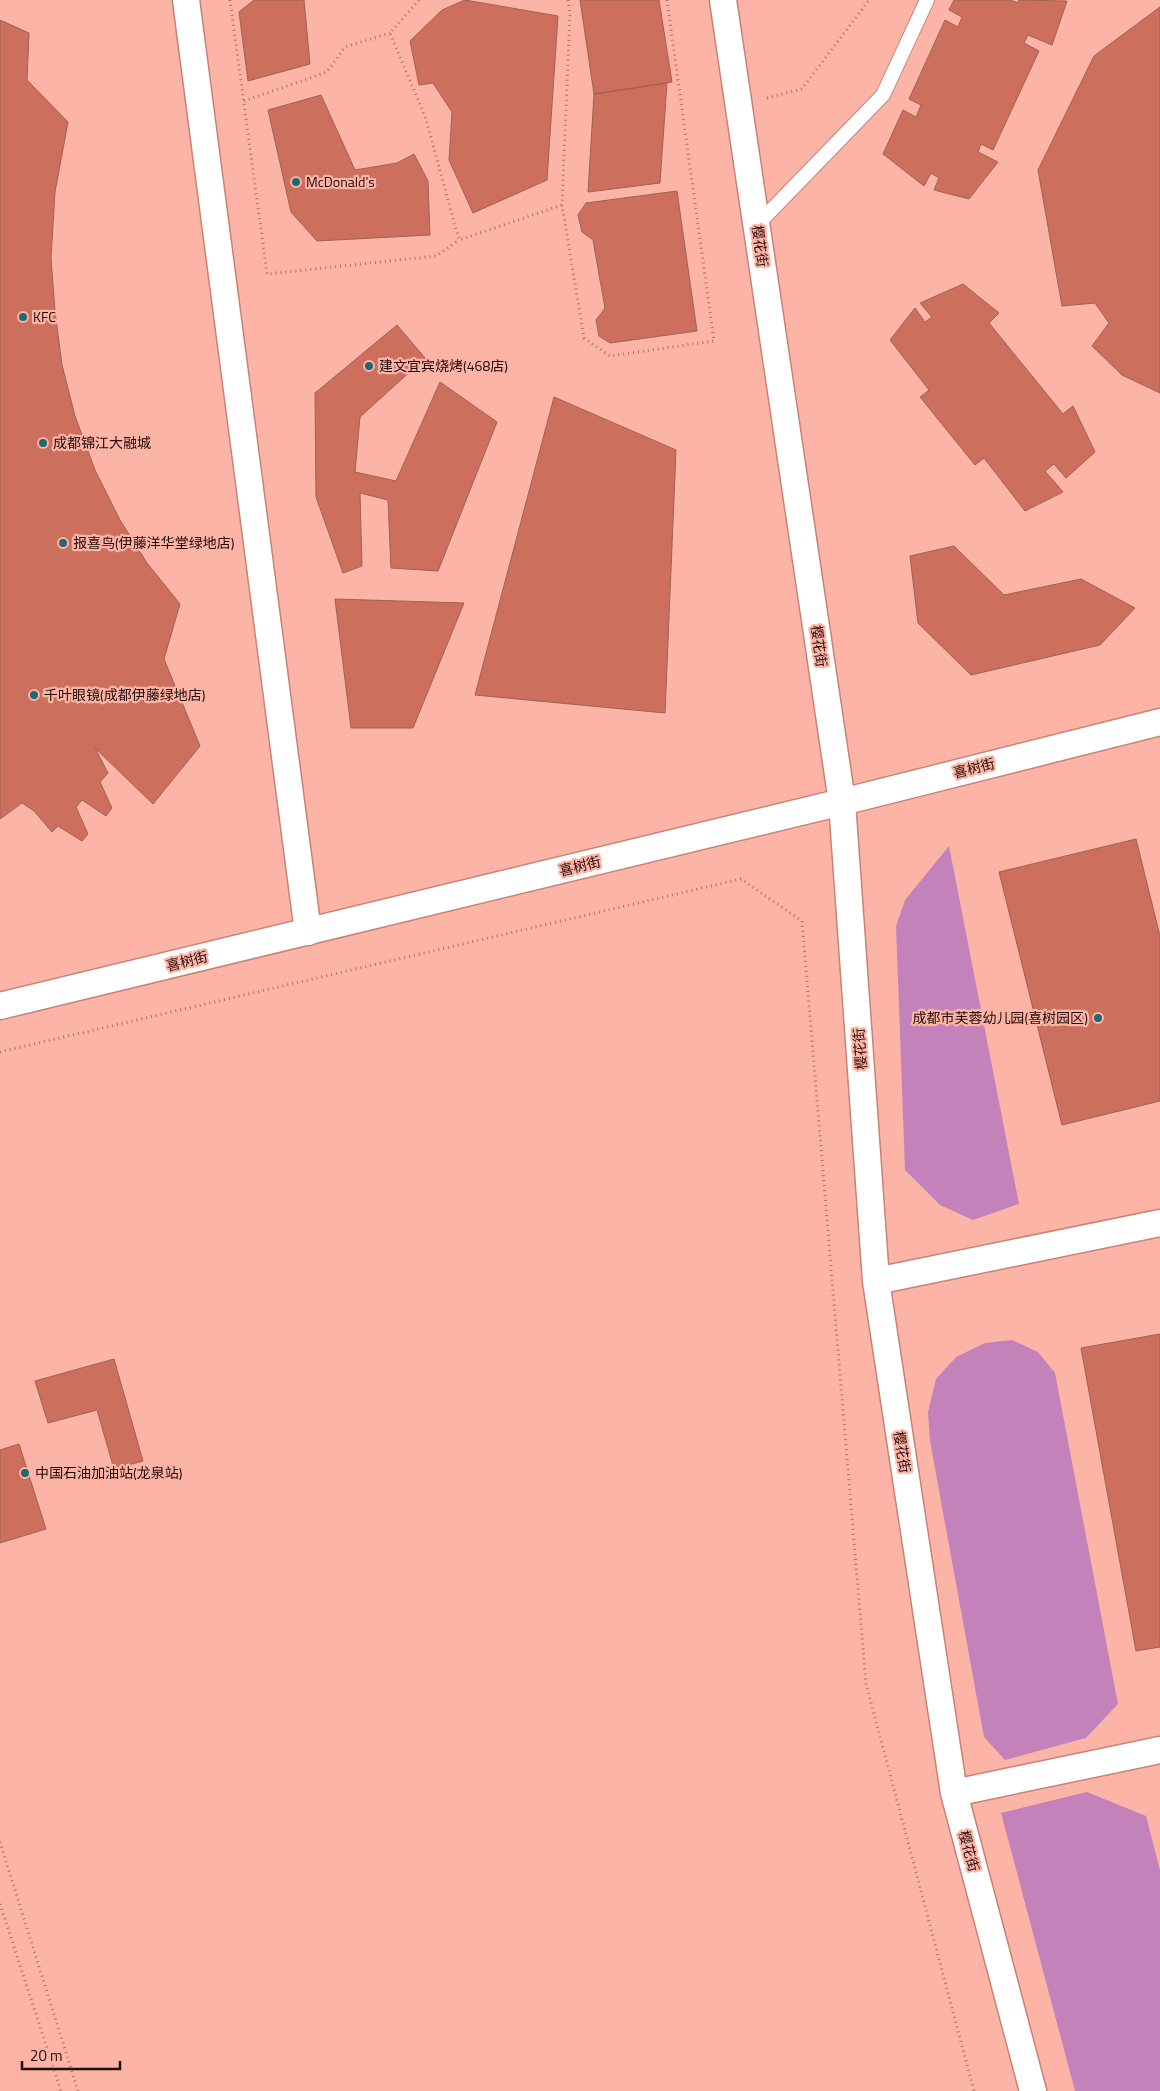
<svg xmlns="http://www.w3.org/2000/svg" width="1160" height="2091" font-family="'Titillium Web','Noto Sans SC',sans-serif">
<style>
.green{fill:#c383ba}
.building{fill:#cd6f5d;stroke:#a16154}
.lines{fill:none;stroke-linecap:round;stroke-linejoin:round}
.service-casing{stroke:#c78376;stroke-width:16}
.minor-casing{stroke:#c78376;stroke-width:29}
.path{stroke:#a97369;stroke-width:3;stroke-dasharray:1 4;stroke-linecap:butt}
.service{stroke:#fff;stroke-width:14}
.minor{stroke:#fff;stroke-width:26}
.poi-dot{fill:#1f6874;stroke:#fcb4a6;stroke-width:2}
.labels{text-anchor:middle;stroke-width:4.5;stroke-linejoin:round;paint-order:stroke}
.poi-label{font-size:14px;fill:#230a07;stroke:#fcb4a6;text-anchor:start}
.street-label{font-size:14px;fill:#230a07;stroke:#fcb4a6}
</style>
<rect width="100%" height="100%" fill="#fcb4a6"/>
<path class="green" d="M949,846L1019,1204L973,1220L940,1205L905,1170L896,926L905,900Z
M1012,1340L1038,1352L1055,1373L1118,1704L1086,1738L1005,1760L984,1737L930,1441L928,1412L936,1379L956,1357L985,1343Z
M1087,1792L1146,1816L1160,1870V2091H1075L1001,1813Z"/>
<path class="building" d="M254,0H304L310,64L248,81L239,12Z
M465,0L558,16L547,180L473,213L449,160L452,112L433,83L419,85L410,41L442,10Z
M580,0H659L672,82L594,94Z
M954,0H1011L1018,3L1019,0L1067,1L1052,45L1028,35L1024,43L1039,51L993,150L981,144L978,152L998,162L969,199L934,190L939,178L931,173L924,186L883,154L903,110L916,117L921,105L909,99L945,20L958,27L962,17L949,10Z
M1160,7V393L1122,375L1092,346L1109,323L1095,303L1062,306L1038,170L1094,56Z
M0,20L29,33L27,80L68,122L55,192L51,258L55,311L62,365L75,416L95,470L120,520L147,563L180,604L164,659L200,746L153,804L95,748L108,773L100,782L112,808L106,816L82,800L76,807L88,834L82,841L58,826L52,832L34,811L22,803L0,819Z
M667,83L660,183L588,192L594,94Z
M321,95L355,170L397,163L414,154L428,181L430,235L317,241L291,212L268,110Z
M677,191L697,331L610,343L599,336L596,320L605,308L593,240L582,232L578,215L586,203Z
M963,284L999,313L989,323L1063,414L1073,406L1095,452L1066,478L1054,464L1045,471L1063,492L1025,511L984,458L975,465L920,397L929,390L890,340L915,308L925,322L932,317L920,303Z
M397,325L425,358L360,417L355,472L396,481L440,382L497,422L438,571L391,568L388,500L360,493L362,566L343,573L316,497L315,393Z
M554,397L676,450L665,713L475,695Z
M954,546L1004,595L1081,579L1135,608L1100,645L971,675L918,623L910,556Z
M335,599L464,603L413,728H351Z
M1136,839L1160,936V1101L1062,1125L999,872Z
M1160,1334V1647L1136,1651L1081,1348Z
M114,1359L143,1461L114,1469L97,1410L48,1423L35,1381Z
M19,1444L46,1529L0,1543V1450Z"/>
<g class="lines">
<defs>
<path id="service" d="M757,225L883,95L927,0"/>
<path id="minor" d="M186,0L308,932
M723,0L842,802L876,1281L954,1793L1033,2091
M0,1006L842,802L1160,722
M876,1281L1160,1223
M954,1793L1160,1750"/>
</defs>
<use href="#service" class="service-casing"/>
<use href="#minor" class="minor-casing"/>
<path class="path" d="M230,0L267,274L436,256L459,240
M419,0L390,33L426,119L459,240L562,205
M568,0L570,13L562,205L584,338L610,356L714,341L667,0
M767,98L802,89L869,0
M244,101L327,72L345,47L390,33
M0,1052L741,879L802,921L866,1684L974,2091
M0,1842L78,2091
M0,1904L61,2091"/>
<use href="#service" class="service"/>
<use href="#minor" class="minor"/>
</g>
<g class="poi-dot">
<circle cx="296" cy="182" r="5"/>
<circle cx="23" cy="317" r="5"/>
<circle cx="369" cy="366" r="5"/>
<circle cx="43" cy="443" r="5"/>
<circle cx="63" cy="543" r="5"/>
<circle cx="34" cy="695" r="5"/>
<circle cx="1098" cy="1018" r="5"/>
<circle cx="25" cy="1473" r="5"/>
</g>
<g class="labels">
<g class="poi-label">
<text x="306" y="187">McDonald's</text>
<text x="33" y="322">KFC</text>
<text x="379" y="371">建文宜宾烧烤(468店)</text>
<text x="53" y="448">成都锦江大融城</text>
<text x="73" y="548">报喜鸟(伊藤洋华堂绿地店)</text>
<text x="44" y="700">千叶眼镜(成都伊藤绿地店)</text>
<text x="1088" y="1023" text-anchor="end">成都市芙蓉幼儿园(喜树园区)</text>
<text x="35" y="1478">中国石油加油站(龙泉站)</text>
</g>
<g class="street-label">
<text transform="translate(760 246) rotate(82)" y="5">樱花街</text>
<text transform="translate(819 646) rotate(82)" y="5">樱花街</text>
<text transform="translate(974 768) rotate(-14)" y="5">喜树街</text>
<text transform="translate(580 866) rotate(-14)" y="5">喜树街</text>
<text transform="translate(187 961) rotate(-14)" y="5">喜树街</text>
<text transform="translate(860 1049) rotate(-94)" y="5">樱花街</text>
<text transform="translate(902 1452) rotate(81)" y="5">樱花街</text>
<text transform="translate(969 1851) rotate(75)" y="5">樱花街</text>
</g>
</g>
<path d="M22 2061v8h98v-8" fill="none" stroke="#230a07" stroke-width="2.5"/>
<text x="30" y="2061" font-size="15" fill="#230a07" stroke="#fcb4a6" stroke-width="4" paint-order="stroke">20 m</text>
</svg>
